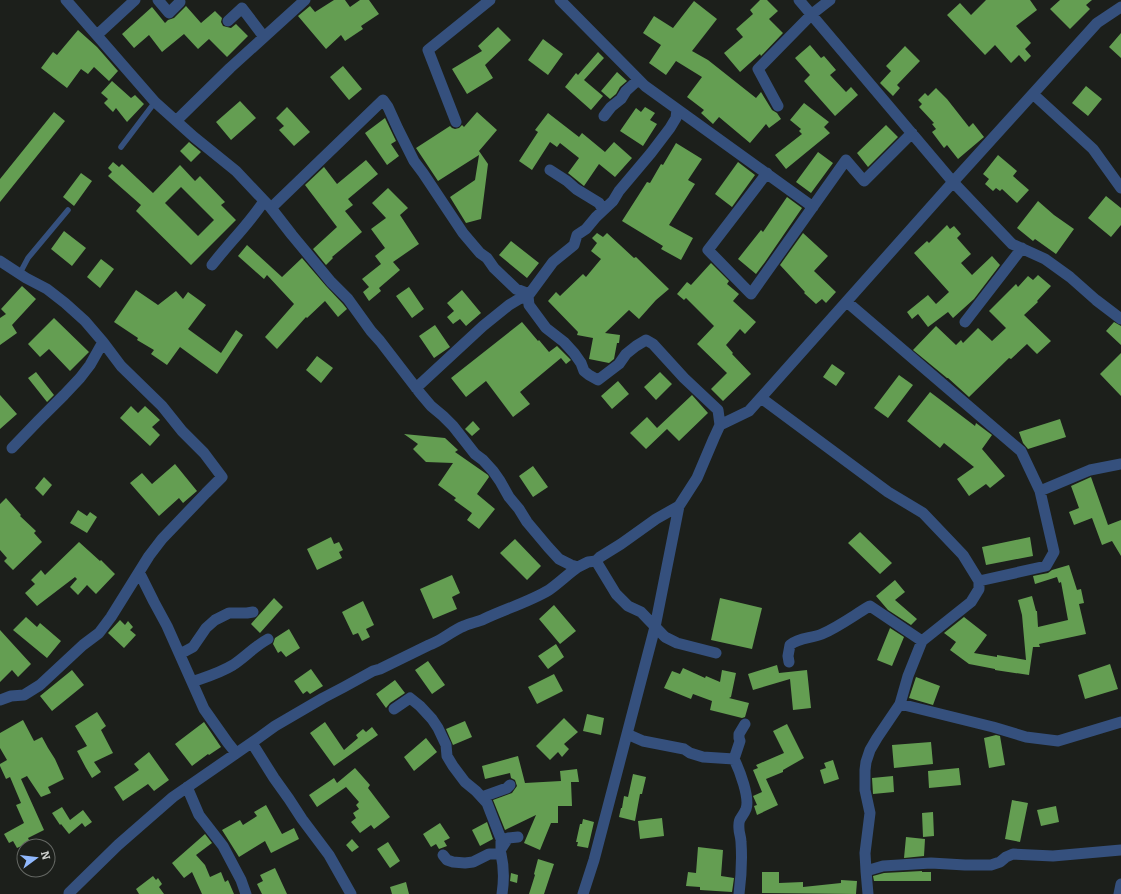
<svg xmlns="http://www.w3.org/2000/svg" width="1121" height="894" font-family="Bitter,serif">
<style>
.building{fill:#649e52;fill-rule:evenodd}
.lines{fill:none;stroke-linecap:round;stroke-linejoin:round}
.service{stroke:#35507d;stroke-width:5.5}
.minor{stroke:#35507d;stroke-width:11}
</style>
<rect width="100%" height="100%" fill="#1c1f1b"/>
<path class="building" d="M334,0H345L350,7L360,0H369L379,14L361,26L363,29L345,41L341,35L326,49L298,16L310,6L315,12Z
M760,0H767L778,11L769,19L783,33L761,56L760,54L740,72L724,53L743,37L736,29L753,14L750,10Z
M986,0H1030L1037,10L1016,26L1031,43L1025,49L1031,56L1025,62L1019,55L1011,63L995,45L985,55L947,15L960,3L971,15Z
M1060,0H1092L1086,5L1090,9L1070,29L1050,9Z
M694,1L717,19L692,51L708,60L756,98L761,92L772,110L777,113L781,119L769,128L766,124L750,143L719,117L713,124L701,113L704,110L687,97L702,77L676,61L666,75L649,63L661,45L643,33L654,16L673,28Z
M186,6L201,23L215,11L222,18L221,22L223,26L231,28L236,24L248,36L227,57L209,39L198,49L184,34L162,52L149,35L134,48L122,34L152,7L165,23L168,20L174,18Z
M498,27L511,40L485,65L493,78L467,94L452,69L482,51L478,46Z
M78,30L97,47L118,71L109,81L94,67L88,74L81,69L67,88L41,68L53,52L57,55Z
M1121,33V58L1109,47Z
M543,39L563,54L548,75L528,60Z
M810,45L821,58L824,56L836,70L830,75L846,92L851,87L858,95L835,116L804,81L810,75L795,58Z
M905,46L920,61L897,85L900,88L893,96L880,83L891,71L886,66Z
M598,52L604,58L584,80L603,96L591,110L565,87L576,73L578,75Z
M343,66L362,89L349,100L330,77Z
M617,72L627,81L620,87L616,94L610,99L601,91Z
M112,81L131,98L135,95L144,104L127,122L116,108L113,112L104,103L108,99L101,93Z
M1086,86L1102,99L1088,116L1072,103Z
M936,88L947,99L969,127L973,123L984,137L958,159L947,145L944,148L932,132L936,129L932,124L934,123L919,107L922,104L918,100L925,93L928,96Z
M240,101L256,118L231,140L216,122Z
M804,103L829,122L824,127L830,133L786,169L775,155L802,134L799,131L801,129L790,120Z
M287,107L310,132L294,146L279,130L284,126L276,118Z
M645,107L655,113L650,120L657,124L643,146L620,131L636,108L641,112Z
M54,112L65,121L0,202V179Z
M477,112L497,130L479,151L488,164L481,219L466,223L450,197L475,180L479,155L438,181L416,148L450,126L452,128L455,129L459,128L462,125L464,127Z
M548,113L579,137L582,133L605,152L614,142L632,158L615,177L599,164L584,186L568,173L579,158L560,143L557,147L550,142L532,170L519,161L538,132L535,130Z
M385,118L396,141L391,144L399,156L387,165L365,133Z
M886,125L898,137L868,167L857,153Z
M189,142L201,152L191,162L180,151Z
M676,143L702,159L688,180L695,184L669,225L693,238L681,260L661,249L663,246L622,221L647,182L650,183L661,164L663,165Z
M818,152L833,163L811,193L796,182Z
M998,155L1017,171L1013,176L1029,190L1017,203L1002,189L1000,191L996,188L993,191L985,184L989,179L983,174Z
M366,160L378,174L348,199L353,205L345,211L362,232L332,257L333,258L326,265L313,249L337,227L305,185L324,167L337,184Z
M113,162L119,167L122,164L153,193L180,165L195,181L200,176L225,202L221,205L236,220L191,265L136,211L141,205L108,176L112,172L108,168ZM181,187L214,220L198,236L165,203Z
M738,162L755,175L732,207L715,194Z
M81,173L92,181L74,206L63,197Z
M388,188L408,208L400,215L419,244L393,262L400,270L379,288L381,291L369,301L363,292L369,287L362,279L381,264L375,256L385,248L371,229L386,218L372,203Z
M1106,196L1121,208V225L1111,237L1088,218Z
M787,197L802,208L765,262L756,274L738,259L761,230L763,232Z
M1038,201L1054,215L1074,229L1056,254L1035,239L1033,241L1017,228Z
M947,225L950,229L954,226L961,234L957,238L971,254L961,263L972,275L992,256L1000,265L974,299L953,318L948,312L928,327L918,314L912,319L907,312L928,295L936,304L949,292L914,253L927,241L929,243Z
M64,231L86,248L72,266L51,249Z
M597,233L603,237L607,233L634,258L636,257L669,289L656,300L639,319L629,310L605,333L620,335L619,343H617L614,359L609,363L589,359L593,338L577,335L578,332L548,301L556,292L560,296L583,274L586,277L601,259L591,251L597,243L592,238Z
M803,233L828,256L814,271L836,292L826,303L822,299L816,304L804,293L805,292L780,265Z
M511,241L539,263L527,278L499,255Z
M247,245L282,277L302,258L326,286L343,304L347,309L338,317L325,301L307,318L306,317L277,349L265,337L294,304L267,275L264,279L238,256Z
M101,259L114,269L100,288L87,277Z
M711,263L729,281L727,284L739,294L733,301L756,322L745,334L740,329L726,345L733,353L732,354L751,374L723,401L711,389L727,373L697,344L714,326L686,298L684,300L677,294L687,282L691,285Z
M1038,275L1051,286L1037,301L1038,302L1024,315L1051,341L1037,354L1027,344L1011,359L1009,358L969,397L948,378H947L913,350L936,326L956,345L961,340L963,343L978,328L992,341L1006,328L989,311L1016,284L1018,287L1028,276L1033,280Z
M22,286L36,299L12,325L17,333L0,345V318L6,314L1,309Z
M409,287L424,309L412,318L396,296Z
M136,290L158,305L176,291L183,299L188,292L206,305L188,329L221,353L236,330L243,335L217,374L180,347L167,365L151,354L154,350L137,340L138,338L114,322Z
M462,290L481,313L466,326L460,319L453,324L447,317L454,311L447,303Z
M54,318L89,352L70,371L49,349L40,357L28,344Z
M522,322L538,341L539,340L549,352L557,346L571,360L566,364L561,358L520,392L530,404L513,417L486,381L466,397L451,378Z
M1114,322L1121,326V345L1106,331Z
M435,325L450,347L434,358L419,336Z
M1121,353V396L1100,374Z
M317,356L333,368L321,383L306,370Z
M832,364L845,373L836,386L823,377Z
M36,372L54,395L47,402L28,378Z
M660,372L672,384L656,400L644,387Z
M899,375L913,385L888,418L874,408Z
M618,381L629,394L612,409L601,396Z
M930,392L975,426L976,423L992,435L982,449L1005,476L990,488L986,484L969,496L957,479L974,467L944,443L940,448L907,421Z
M0,395L17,414L0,429Z
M692,395L708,413L679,441L667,429L646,449L630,433L647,417L657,428Z
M131,406L138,413L145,406L160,420L152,427L160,435L150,446L120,418Z
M1060,419L1066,437L1028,449L1023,443L1019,432Z
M473,421L480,429L472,436L465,429Z
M404,434L445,438L458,450L455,452L488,475L489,477L477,494L495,509L479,529L467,520L472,513L454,500L456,498L438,485L453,463L426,462L413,449L418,444Z
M175,464L197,491L183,503L179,498L159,516L130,483L142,473L152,484Z
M533,466L548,487L533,497L519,476Z
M44,477L52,485L43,496L35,488Z
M1091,477L1108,525L1121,520V556L1112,541L1102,545L1092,518L1074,525L1069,512L1079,508L1071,486Z
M6,498L21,515L20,516L36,531L34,533L42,542L13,570L4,561L7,558L0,550V504Z
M78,510L87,516L90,512L97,517L87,533L70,523Z
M860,532L892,563L880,574L848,543Z
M331,537L334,544L339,542L343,550L339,552L342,558L317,570L307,549Z
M1030,537L1033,556L986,565L982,547Z
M515,539L541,566L527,580L500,553Z
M79,542L100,561L101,560L115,574L96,594L87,585L78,595L70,587L77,579L75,577L37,606L25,593L35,584L31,580L41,570L45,575Z
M1069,565L1077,590L1081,589L1084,603L1079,604L1086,634L1039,644L1040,647H1033L1029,675L995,670V669L969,664L950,650L956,642L944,633L964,617L987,635L974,653L997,657V655L1026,660L1022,615L1018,600L1032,596L1036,611H1037L1038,627L1068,620L1061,582L1059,583L1057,577L1035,584L1033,576L1048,573L1052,570Z
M452,575L460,593L452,597L457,609L433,619L420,589Z
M895,580L905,592L895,600L917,619L911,625L888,610L876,596Z
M274,598L283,607L260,633L251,624Z
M720,598L762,608L752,649L711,640Z
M363,601L374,625L366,629L370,637L362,641L358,633L353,635L342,612Z
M554,605L576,631L560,644L539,619Z
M26,617L37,627L40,623L61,641L47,658L13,630Z
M120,620L125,625L128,621L133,627L130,630L136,635L124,648L108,633Z
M890,628L904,637L892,666L877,660Z
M289,629L300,648L286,657L281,651L278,653L273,644L275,638Z
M0,630L31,664L18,677L12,670L0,682Z
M556,644L564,657L548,669L538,656Z
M428,661L445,685L432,694L415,670Z
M1110,664L1118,689L1085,699L1078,675Z
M777,665L779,673L807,670L811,708L793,710L790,679L753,690L748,674Z
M683,668L705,678L706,676L720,682L722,670L736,673L731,697L729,698L749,703L745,717L742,718L710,710L712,701L693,694L691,699L664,688L672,671L680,674Z
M311,669L323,686L310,694L307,691L303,694L294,681Z
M72,670L84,685L52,711L40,696Z
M554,674L563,691L537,704L528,687Z
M916,677L940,686L933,705L909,698Z
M395,680L405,693L390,703L386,708L376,694Z
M97,712L106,726L101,730L113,753L94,762L101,772L92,778L86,768L77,751L87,746L75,726Z
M587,714L604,718L601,735L583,731Z
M564,718L578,732L564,744L569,749L562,757L558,752L550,760L536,746Z
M23,720L34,741L42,737L48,748L55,759L64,779L48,787L51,793L41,797L27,776L21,779L44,830L28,838L30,842L17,848L13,841L9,843L4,834L24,823L16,805L21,803L10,777L6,779L0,766V764L7,760L0,748V733Z
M465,721L472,737L453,745L446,729Z
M204,722L221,747L209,755L208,754L192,766L175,744Z
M325,722L344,750L358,738L356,735L363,729L366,732L372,727L378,735L334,766L310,733Z
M787,724L804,758L783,770V772L766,779L778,805L757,815L754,806L757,805L753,796L762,792L753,770L758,768L756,765L784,753L773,731Z
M996,735L1000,736L1005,765L989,768L984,738Z
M426,738L437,752L414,771L404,757Z
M931,742L933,764L894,768L892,745Z
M149,752L169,780L154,791L148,784L123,801L114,787L139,770L134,764Z
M518,756L525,783L561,781L560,771L577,769L579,782H571L572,806H558V823H551L540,850L524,843L536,815L505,830L493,800L512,793L517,786L515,780L511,778L510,773L485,779L482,766Z
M833,760L839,779L824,784L820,770L826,768L824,763Z
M355,768L370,785L368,788L390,817L374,829L371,825L360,833L351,822L356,818L353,813L359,809L356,805L359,802L346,787L317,807L309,795L334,778L337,783Z
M959,768L961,785L929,788L928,771Z
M633,774L646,777L642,794H640L635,821L619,817L621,808H622L624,796L628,797Z
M893,776L894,792L873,794L872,778Z
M1012,800L1028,803L1020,842L1005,839Z
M266,805L282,834L294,828L299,839L271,853L265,841L239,857L222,830L240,820L243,825L257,816L254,812Z
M1056,806L1059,822L1041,826L1037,810Z
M62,807L70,820L83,810L92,822L85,827L82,823L69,834L61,824L60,825L52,813Z
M933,812L934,836L923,837L922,813Z
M662,818L664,836L640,839L638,821Z
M583,819L594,822L588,848L577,846L578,842H576L580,824H582Z
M487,822L493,839L480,846L472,830Z
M440,823L450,838L444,841L447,846L439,849L436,844L431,847L423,834Z
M205,834L212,843L196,855L205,865L210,877L221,872L225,882L228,880L234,894H202L192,872L184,878L172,863Z
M906,837L925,839L924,856L904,858Z
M352,839L359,847L352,852L346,845Z
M388,842L400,861L390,868L377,849Z
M698,847L723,850L721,876L734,878L732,892L700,890V887L686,886L688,872L696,873Z
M538,859L554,864L544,894H529L535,875L534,874Z
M275,868L287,894H262L257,884L263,881L260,875Z
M922,871V872H931V881H874L873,876L884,873Z
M762,872H779V883L803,882V887L841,883V880L857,881L856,894L762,893Z
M511,873L518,875L517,883L510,881Z
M153,876L156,880L158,878L162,884L159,887L164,894H139L136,889Z
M406,882L409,894H392L390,887Z"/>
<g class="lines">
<path class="service" d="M121,147L155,102
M20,273L28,258L68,210"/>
<path class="minor" d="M66,0L155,102L194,137L236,171L271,208L383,100L388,107L398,129L414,161L423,173L463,233L480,253L487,258L494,268L516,289L529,294
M158,0L169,13L180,2
M560,0L645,86L813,207
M799,0L953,182L1012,244L1045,259L1070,277L1096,300L1121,319
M228,21L242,8L264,37
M97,35L135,0
M1033,94L1093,149L1121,188
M778,106L758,69L812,14L830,0
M604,116L611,107L621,99L626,91L638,80
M177,120L230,68L305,0
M456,122L428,50L490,0
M550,170L567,181L576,189L599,203L603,210
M767,173L708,250L751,294L846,160L864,181L912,133
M271,208L292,235L331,282L348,299L371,331L380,341L420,393L431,406L443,416L453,426L475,454L483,460L493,471L500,481L509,497L519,509L527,522L548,547L559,559L571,565L578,567L588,562L596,561L600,557L621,544L656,519L679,506L697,478L714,438L720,425L718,410L684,378L653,344L646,340L636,346L626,354L619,364L598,380L589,375L584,371L581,363L574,353L564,342L546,328L529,305L528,296
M0,261L26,278L47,289L65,303L85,321L103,342L121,366L162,406L182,431L204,453L222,477L206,493L162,539L149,556L111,617L99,633L83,645L40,685L24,695L11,696L0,700
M212,265C229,243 249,224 264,201
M847,302L1021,451L1040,491L1090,470L1121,464
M965,322L1022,248
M416,388L483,326L509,305L519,299L528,296L553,262L574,245L577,235L586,229L596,217L613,201L619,191L651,153L670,128L676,118L677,109
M761,398L888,492L923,513L963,555L979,581V589L971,602L922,641L908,676L900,704L993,727L1026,737L1058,741L1121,722
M720,425L749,411L953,182L1097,23L1121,7
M12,448L38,421L64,395L80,378L90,365L103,342
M596,561L616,594L628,606L641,612L665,637L677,643L716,653
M139,572L154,602L167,626L204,709L228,743L236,753
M979,581L1046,566L1054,552L1040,491
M180,654L193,647L206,628L215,620L229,613H247L253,612
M789,662L788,656L790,645C800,637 810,639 822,634C838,627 853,616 868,607L870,606L922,641
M192,682C206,677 220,673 233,665C245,657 255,646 268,639
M394,709L410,698L420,706L432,719L438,728L446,745L447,756L453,766L465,782L476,791L487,803L501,839V848
M627,734L643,741L684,749L690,753L703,757L734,759C740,771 750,798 746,809C742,819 738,817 739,829C739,833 741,837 741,842C742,857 741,879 739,894
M252,743L274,778L289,799L302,819L329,855L351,894
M734,759L740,741L739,738V734L745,724
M187,787L199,815L223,846L241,880L246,894
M482,797L507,788L510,785
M501,849L508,838L518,837
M443,855L447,860L453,862L465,863L473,862L489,854H501C504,867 504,881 502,894
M866,871L865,853L870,813L865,790V770L866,762L870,750L877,738L900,704
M69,893L118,845L173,797L257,739L275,726L323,698L344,687L373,671L380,669L429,645C442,641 451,631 464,626C470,623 478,622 484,619C505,609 529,602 549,590C559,583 568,574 578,567
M583,894L594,860L655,627L679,506
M868,894L866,871L883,866L931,863L965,865H991L1000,862L1006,857L1013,854L1053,856L1121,850
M1119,894L1121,884"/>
</g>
<g transform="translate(36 858) rotate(75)"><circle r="19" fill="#1c1f1b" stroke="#646763"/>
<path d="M0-3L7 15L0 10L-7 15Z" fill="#90b8fd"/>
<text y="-6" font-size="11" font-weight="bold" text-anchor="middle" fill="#d0d2cf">N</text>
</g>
</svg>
